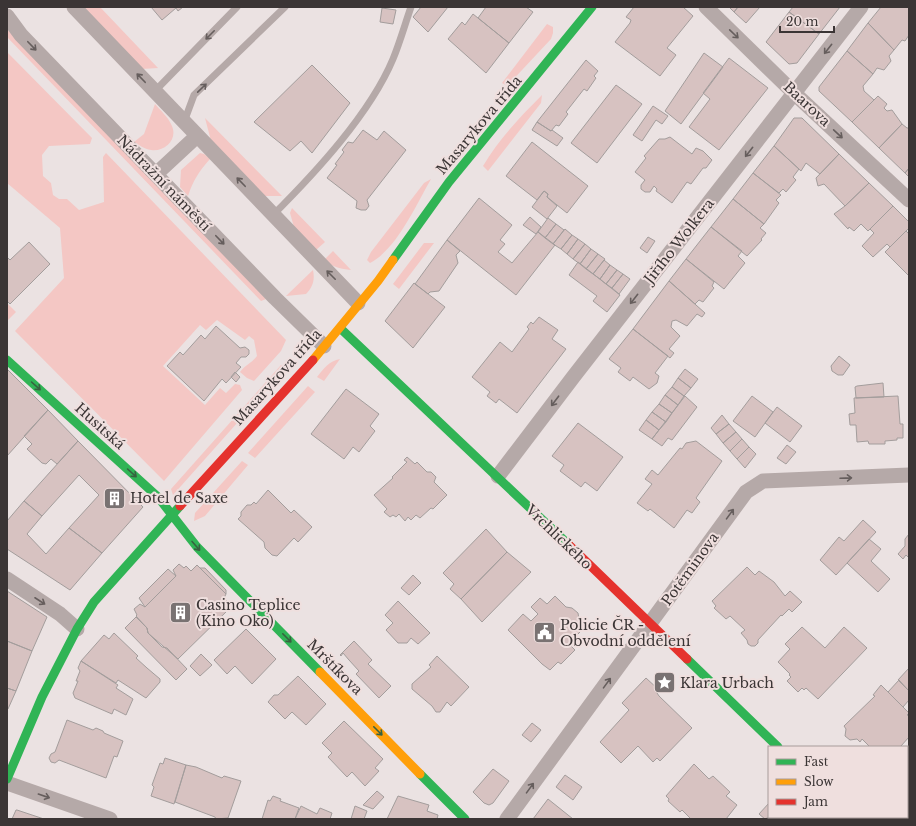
<svg xmlns="http://www.w3.org/2000/svg" width="916" height="826" font-family="'Libre Baskerville',serif">
<style>
.green{fill:#f4c7c4}
.building{fill:#d7c2c1;stroke:#a39d9c}
.lines{fill:none;stroke-linecap:round;stroke-linejoin:round}
.lane{stroke:#b5a9a8;stroke-width:7}
.street{stroke:#b5a9a8;stroke-width:15}
.fast{stroke:#30b455;stroke-width:9}
.slow{stroke:#ff9f0a;stroke-width:9}
.jam{stroke:#e5322d;stroke-width:9}
.oneway{stroke:#665e5d}
.oneway2{stroke:#376140}
.labels{text-anchor:middle;stroke-width:4;stroke-linejoin:round;paint-order:stroke}
.street-label{font-size:14px;fill:#3b3535;stroke:#efdfde}
.poi-label{font-size:14px;fill:#3b3535;stroke:#efdfde;text-anchor:start}
</style>
<rect width="100%" height="100%" fill="#ebe2e2"/>
<path class="green" d="M81,7H100L158,68L142,69Z
M547,24L553,27V33L551,39L507,86L502,83Z
M7,29L266,299L261,301L7,37Z
M7,52L92,138L90,144L49,146L42,155L43,176L51,183L53,195L59,199H67L79,210L104,202L103,157L106,153L286,340L281,351L254,381L247,378L240,372C245,365 252,363 257,356L254,340L249,336L245,340L217,320L206,330L200,325L163,366L205,405L220,388L226,393L235,384L240,385L242,390L164,481L15,331L64,278L60,228L7,183Z
M542,95L541,103L488,171L483,166C499,139 520,117 542,95Z
M155,104C160,110 168,117 171,124C179,138 166,152 151,150C144,149 139,145 134,142L144,134Z
M205,118L282,196H265L211,141Z
M200,153L204,154L210,159C199,171 193,181 188,196L180,187L181,170Z
M431,179C416,205 397,249 370,263L367,260L371,252L424,183Z
M292,208L325,242L316,250L294,227L290,213Z
M424,243H434L399,289L393,284Z
M333,251L351,270C341,269 332,267 324,260Z
M313,270C315,280 313,287 306,294L286,296Z
M7,303L16,312L7,321Z
M340,359L324,381L317,377C324,368 329,361 340,359Z
M281,365L286,368L173,495L171,489Z
M308,386L315,392L255,458L248,453Z
M242,461L248,465L205,516L194,521L195,513Z"/>
<path class="building" d="M151,7H183L178,11L176,8L162,20Z
M421,7H448L428,32L413,17Z
M486,7H526L533,12L509,43L478,18Z
M634,7H683L693,16L667,48L676,55L660,76L615,42L630,23L631,20L626,17Z
M729,7H738L734,12Z
M738,7H760L746,23L734,12Z
M793,7H840L819,34L789,12Z
M881,7H909V35L905,41L902,40L894,50L868,23Z
M382,8L396,10L393,24L380,22Z
M789,12L819,34L797,63L789,64L766,42Z
M473,14L509,43L486,73L448,39L462,22L465,25Z
M868,23L894,50L889,56L891,61L884,70L877,68L873,74L847,51Z
M847,51L873,74L863,86L864,91L874,100L852,122L819,91V87Z
M704,53L723,67L681,124L665,111Z
M729,58L768,88L719,150L689,127L710,99L703,93Z
M586,60L598,71L594,76L596,78L587,91L584,89L566,112L568,114L559,126L556,125L551,131L537,122Z
M312,65L350,103L312,153L301,141L290,151L254,122Z
M616,85L642,104L597,163L571,143Z
M878,96L887,104L884,108L887,111L892,110L902,124L879,148L852,122Z
M653,106L668,116L662,124L656,120L642,141L633,135Z
M794,118H802L839,154L820,174L806,163L801,171L774,146Z
M537,122L551,131L552,130L563,138L557,146L532,130Z
M902,124L907,128H909V168L905,173L879,148Z
M363,130L377,140L384,131L406,150L367,200L369,206L366,210H361L356,208L357,201L327,178L337,165L335,164L344,152L342,150L348,142L353,143Z
M670,137L692,154L696,148L703,151L712,160L706,168H703L691,184L687,182L672,203L656,191L657,189L654,186L650,192H645L641,189V185L645,180L635,172L646,158L644,156L659,139H665Z
M532,142L588,186L567,213L547,197L548,194L544,191L537,200L506,176Z
M774,146L799,169L793,177L796,180L786,192L783,189L779,193L753,173Z
M839,154L869,183L845,206L824,184L818,186L816,178Z
M909,168V177L905,173Z
M753,173L781,195L776,200L779,203L764,224L733,199Z
M869,183L893,206L868,231L861,224L854,231L849,227L848,229L834,214L845,206Z
M544,191L548,194L547,197L557,206L547,219L532,207Z
M479,198L512,225L500,240L505,244L498,252L512,263L538,232L555,245L516,295L447,240Z
M733,199L764,224L760,228L766,233L761,239L762,240L747,256L711,227Z
M893,206L909,222V228L890,247L887,244L873,257L862,246L874,233L870,229Z
M530,217L541,227L536,234L523,225Z
M548,218L556,224L545,238L538,232Z
M556,224L564,230L553,244L545,238Z
M711,227L742,251L738,256L745,263L724,289L686,259Z
M565,229L572,235L561,249L553,244Z
M906,231L909,234V276L885,252Z
M572,235L578,239L567,254L561,249Z
M648,237L655,241L647,253L640,248Z
M578,239L585,244L573,259L567,254Z
M447,240L460,251L456,255L458,263L439,291L430,292L428,294L415,284Z
M29,242L50,264L10,304L7,301V257L10,260Z
M585,244L591,249L580,264L573,259Z
M591,249L598,254L586,269L580,264Z
M598,254L605,259L593,274L586,269Z
M686,259L714,282L712,286L714,288L703,302L699,300L695,304L669,281Z
M604,260L610,265L600,279L593,274Z
M578,262L620,295L607,312L593,301L597,296L569,275Z
M610,265L617,270L606,284L600,279Z
M617,270L623,274L612,288L606,284Z
M623,274L630,279L619,294L612,288Z
M669,281L705,313L702,317L697,314L687,326L676,320L672,321L671,327L680,336L669,349L674,353L670,358L633,329Z
M414,283L445,307L413,348L385,321Z
M539,317L558,330L552,339L566,349L517,413L499,399L496,403L487,396L490,392L472,377L500,342L512,352L529,329L527,327L531,322L533,324Z
M216,326L240,348L245,347L249,350V354L246,357H241L236,363L241,367L226,383L222,379L204,401L167,366L180,352L183,355L201,335L205,339Z
M633,329L668,356L655,373L659,376L657,383L649,389L633,377L630,381L618,372L621,368L609,359Z
M839,356L850,365L843,375H838L832,371L831,366Z
M7,369L48,410L7,456Z
M685,369L698,379L691,388L678,378Z
M235,372L240,377L236,382L231,377Z
M678,378L691,388L684,396L672,387Z
M883,383L884,397L856,398L855,387L857,386Z
M672,387L684,396L678,405L665,395Z
M346,389L379,414L370,426L375,431L359,452L353,447L344,459L311,434Z
M665,395L678,405L672,413L659,404Z
M685,396L697,407L672,440L668,438L662,446L652,439Z
M752,396L773,412L755,437L733,421Z
M898,396L900,424H903V438H897V440L885,441V444H869L868,441L857,442L856,425H850L849,414L855,413L854,398Z
M659,404L672,413L666,422L652,412Z
M777,407L802,426L790,442L765,423Z
M48,410L78,441L57,464L51,459L46,464L42,463L27,449L32,444L24,436Z
M652,412L666,422L659,430L646,420Z
M722,415L729,424L716,434L711,428Z
M646,420L659,430L652,439L639,430Z
M578,423L623,457L597,491L585,482L581,487L560,471L564,465L552,456Z
M729,424L736,432L723,443L716,434Z
M736,432L742,439L730,451L723,443Z
M742,439L749,447L737,459L730,451Z
M78,441L143,507L102,553L69,528L99,495L79,475L42,516L24,501Z
M696,441L722,461L696,498L700,502L692,513L687,510L674,528L650,509L648,511L637,503L652,484L645,479L652,470L658,475L680,448L682,449L686,443Z
M787,445L796,452L786,464L777,458Z
M749,447L756,454L745,468L737,459Z
M407,457L415,464L417,462L427,472H431L436,477L434,482L447,495L433,509L431,508L420,518L416,515L411,520L408,517L405,521L399,514L396,517L393,515L390,517L384,512L387,509L374,495L393,478L392,477L407,462L404,460Z
M268,490L291,513L294,510L312,527L298,542L294,538L277,556L272,555L265,548L264,542L238,519L241,516V512L247,505H251L254,502L256,504Z
M24,501L42,516L27,534L46,554L69,528L102,553L70,590L7,549V521Z
M863,520L876,532L836,575L820,560L839,537L844,541Z
M486,529L507,552L461,599L450,589L454,584L443,573Z
M909,534V558L906,555L903,559L898,554L905,546V539Z
M869,539L881,549L871,561L890,579L878,592L847,563Z
M507,552L531,572L482,622L461,599Z
M179,564L184,568L186,566L191,571L197,565L226,594L224,598L227,601L224,604L229,609L178,659L148,633L147,628L136,616L137,615L134,609L140,604L145,607L176,576L173,570Z
M747,567L755,575L759,571L774,582L785,596L790,591L802,602L792,612L789,609L782,616L781,615L758,640V643L755,646H751L748,644L747,640L741,633L745,630L730,616L726,619L714,608L716,606L712,601Z
M200,568H205L226,590V594Z
M168,569L176,576L145,607L139,598Z
M413,575L421,583L409,595L401,588Z
M7,591L47,617L32,651L7,641Z
M555,596L566,607L572,608L578,613L579,619L586,626L575,637L576,639L570,645L575,650L561,664L558,662L550,670L542,664L508,630L523,614L531,621L538,614L531,607L540,598L547,604Z
M398,601L430,633L418,644L411,638L407,643H398L386,630L393,623L385,615Z
M136,617L147,628L148,633L162,647L167,648L187,669L176,680L125,628Z
M802,627L825,648L844,627L867,648L818,699L806,688L804,690L802,688L798,692L787,681L791,677L789,675L790,674L778,662L790,649L785,644Z
M246,629L276,659L252,684L235,666L227,674L214,660Z
M114,633L138,656L136,658L147,668L160,679V682L146,698L118,680L116,683L81,661L104,635L109,639Z
M7,641L32,651L16,691L7,688Z
M354,641L372,660L368,664L391,686L379,698L356,674L359,671L349,660L343,653L341,656L340,655Z
M201,654L212,665L200,676L190,666Z
M437,656L469,687L451,706L447,702L440,712H436L432,706L412,689V684L431,667L429,665Z
M81,661L118,685L116,688L133,699L126,715L114,709L112,714L75,698L73,693L78,681H76L80,671L78,668Z
M909,668V691L898,680Z
M298,676L326,704L306,725L292,712L285,719L268,702L274,695H278Z
M646,678L659,690L657,693L659,696L692,728L660,761L657,758L653,762L638,746L621,763L600,742L629,710L622,703Z
M899,680L909,691V700L903,707L888,692Z
M881,685L909,713L907,715L909,716V737L901,746L903,747H870L862,739L860,742L857,739L850,740L845,736L846,729L844,726L875,696L873,695Z
M7,688L16,691L8,709L7,708Z
M67,720L93,730L96,728L103,731L104,733L123,741L117,757L114,756L106,778L59,760L55,763L51,762L49,758L51,754L55,752Z
M344,721L383,759L375,768L379,771L365,786L352,772L347,777L328,757L332,753L322,743Z
M532,723L541,730L531,742L522,735Z
M909,745V757L907,759V747Z
M165,758L186,765L174,804L151,796L154,787L152,785L160,763L163,764Z
M694,764L709,779L713,776L730,792L726,796L737,805L726,819H691L682,810L680,812L668,801L669,799L666,796Z
M186,765L196,767L222,778L224,776L241,781L228,818L216,819L215,817L175,802Z
M493,769L509,781L493,803L489,805L484,803L473,792Z
M565,775L582,787L573,800L556,787Z
M377,791L384,797L373,809L363,805Z
M273,796L281,799L280,801L299,808L295,819H262L268,800L270,801Z
M398,796L429,805L427,811L438,815L437,819H387Z
M548,799L573,819H533Z
M769,803V817L765,819L759,814Z
M301,806L317,814L320,808L332,813L330,819H295Z
M355,806L367,811L364,819H351Z
M16,810H17L44,819H12Z"/>
<g class="lines">
<path class="lane" d="M154,92L237,7
M184,122L194,95L285,7
M273,215C315,173 370,114 393,59C400,42 405,24 411,7"/>
<path class="street" d="M74,7L358,303
M706,7L794,93L909,200
M7,16L21,35L275,298L324,346
M156,174L197,136
M498,476L574,376L861,7
M7,579L60,614L77,629
M7,783L110,819
M851,817L853,819
M507,819L746,492L763,481L909,475"/>
<path class="fast" d="M393,260L449,182L592,7
M340,328L569,545
M7,360L158,497L197,547L320,672
M687,659L778,747
M420,774L465,819
M7,779L42,697L77,629L94,602L180,506"/>
<path class="slow" d="M313,360L378,281L393,260
M320,672L420,774"/>
<path class="jam" d="M180,506L313,360
M569,545L687,659"/>
</g>
<defs><path id="oneway-shaft" d="M-6 0H5M1.5-3L5.5 0L1.5 3" fill="none" stroke-width="1.6" stroke-linecap="round" stroke-linejoin="round"/></defs>
<g class="oneway">
<use href="#oneway-shaft" transform="translate(734 34) rotate(44)"/>
<use href="#oneway-shaft" transform="translate(210 35) rotate(135)"/>
<use href="#oneway-shaft" transform="translate(32 46) rotate(46)"/>
<use href="#oneway-shaft" transform="translate(828 49) rotate(128)"/>
<use href="#oneway-shaft" transform="translate(141 78) rotate(-134)"/>
<use href="#oneway-shaft" transform="translate(202 88) rotate(-44)"/>
<use href="#oneway-shaft" transform="translate(838 134) rotate(43)"/>
<use href="#oneway-shaft" transform="translate(749 152) rotate(128)"/>
<use href="#oneway-shaft" transform="translate(241 182) rotate(-134)"/>
<use href="#oneway-shaft" transform="translate(220 240) rotate(46)"/>
<use href="#oneway-shaft" transform="translate(331 275) rotate(-135)"/>
<use href="#oneway-shaft" transform="translate(634 299) rotate(128)"/>
<use href="#oneway-shaft" transform="translate(555 401) rotate(127)"/>
<use href="#oneway-shaft" transform="translate(846 478) rotate(-2)"/>
<use href="#oneway-shaft" transform="translate(730 514) rotate(-54)"/>
<use href="#oneway-shaft" transform="translate(40 601) rotate(33)"/>
<use href="#oneway-shaft" transform="translate(607 683) rotate(-54)"/>
<use href="#oneway-shaft" transform="translate(530 788) rotate(-54)"/>
<use href="#oneway-shaft" transform="translate(44 796) rotate(19)"/>
</g>
<g class="oneway2">
<use href="#oneway-shaft" transform="translate(36 386) rotate(42)"/>
<use href="#oneway-shaft" transform="translate(132 473) rotate(42)"/>
<use href="#oneway-shaft" transform="translate(196 546) rotate(49)"/>
<use href="#oneway-shaft" transform="translate(287 638) rotate(45)"/>
<use href="#oneway-shaft" transform="translate(378 731) rotate(45)"/>
</g>
<defs>
<symbol id="building-square" viewBox="-11 -11 22 22"><rect x="-9" y="-9" width="18" height="18" rx="4" fill="#797272" stroke="#efdfde"/><path d="M-4-6H4V6H1V3H-1V6H-4ZM-2.5-4.3h1.7v1.8h-1.7ZM.8-4.3h1.7v1.8H.8ZM-2.5-1h1.7V.8h-1.7ZM.8-1h1.7V.8H.8Z" fill="#fff"/></symbol>
<symbol id="civic-square" viewBox="-11 -11 22 22"><rect x="-9" y="-9" width="18" height="18" rx="4" fill="#797272" stroke="#efdfde"/><path d="M-.6-6.5H3V-4.5H.6V-3L4-1V1h2V6H-6V1h2V-1L-.6-3ZM-1.2 2.5V6h2.4V2.5Z" fill="#fff"/></symbol>
<symbol id="sight-square" viewBox="-11 -11 22 22"><rect x="-9" y="-9" width="18" height="18" rx="4" fill="#797272" stroke="#efdfde"/><path d="M0-6L1.8-2.2L6-1.7L2.9 1.2L3.7 5.4L0 3.3L-3.7 5.4L-2.9 1.2L-6-1.7L-1.8-2.2Z" fill="#fff"/></symbol>
</defs>
<g fill-rule="evenodd">
<use href="#building-square" x="102" y="486" width="25" height="25"/>
<use href="#building-square" x="168" y="600" width="25" height="25"/>
<use href="#civic-square" x="532" y="620" width="25" height="25"/>
<use href="#sight-square" x="652" y="670" width="25" height="25"/>
</g>
<g class="labels">
<g class="street-label">
<text transform="translate(807 104) rotate(43)" y="5">Baarova</text>
<text transform="translate(479 125) rotate(-50)" y="5">Masarykova třída</text>
<text transform="translate(164 183) rotate(46)" y="5">Nádražní náměstí</text>
<text transform="translate(679 241) rotate(-52)" y="5">Jiřího Wolkera</text>
<text transform="translate(277 377) rotate(-48)" y="5">Masarykova třída</text>
<text transform="translate(100 426) rotate(42)" y="5">Husitská</text>
<text transform="translate(559 537) rotate(44)" y="5">Vrchlického</text>
<text transform="translate(690 569) rotate(-54)" y="5">Potěminova</text>
<text transform="translate(335 667) rotate(45)" y="5">Mrštíkova</text>
</g>
<g class="poi-label">
<text x="130" y="503">Hotel de Saxe</text>
<text x="196" y="610">Casino Teplice<tspan x="196" dy="16">(Kino Oko)</tspan></text>
<text x="560" y="630">Policie ČR -<tspan x="560" dy="16">Obvodní oddělení</tspan></text>
<text x="680" y="688">Klara Urbach</text>
</g>
</g>
<rect width="916" height="826" fill="none" stroke="#3b3535" stroke-width="16"/>
<rect x="768" y="746" width="140" height="72" fill="#efdfde" stroke="#a79b9a"/>
<rect x="776" y="759" width="20" height="6" fill="#30b455" stroke="#a79b9a"/>
<text x="804" y="766" font-size="12" fill="#3b3535">Fast</text>
<rect x="776" y="779" width="20" height="6" fill="#ff9f0a" stroke="#a79b9a"/>
<text x="804" y="786" font-size="12" fill="#3b3535">Slow</text>
<rect x="776" y="799" width="20" height="6" fill="#e5322d" stroke="#a79b9a"/>
<text x="804" y="806" font-size="12" fill="#3b3535">Jam</text>
<path d="M780 26v6h54v-6" fill="none" stroke="#3b3535" stroke-width="2"/>
<text x="786" y="26" font-size="12" fill="#3b3535" stroke="#efdfde" stroke-width="3" paint-order="stroke">20 m</text>
</svg>
